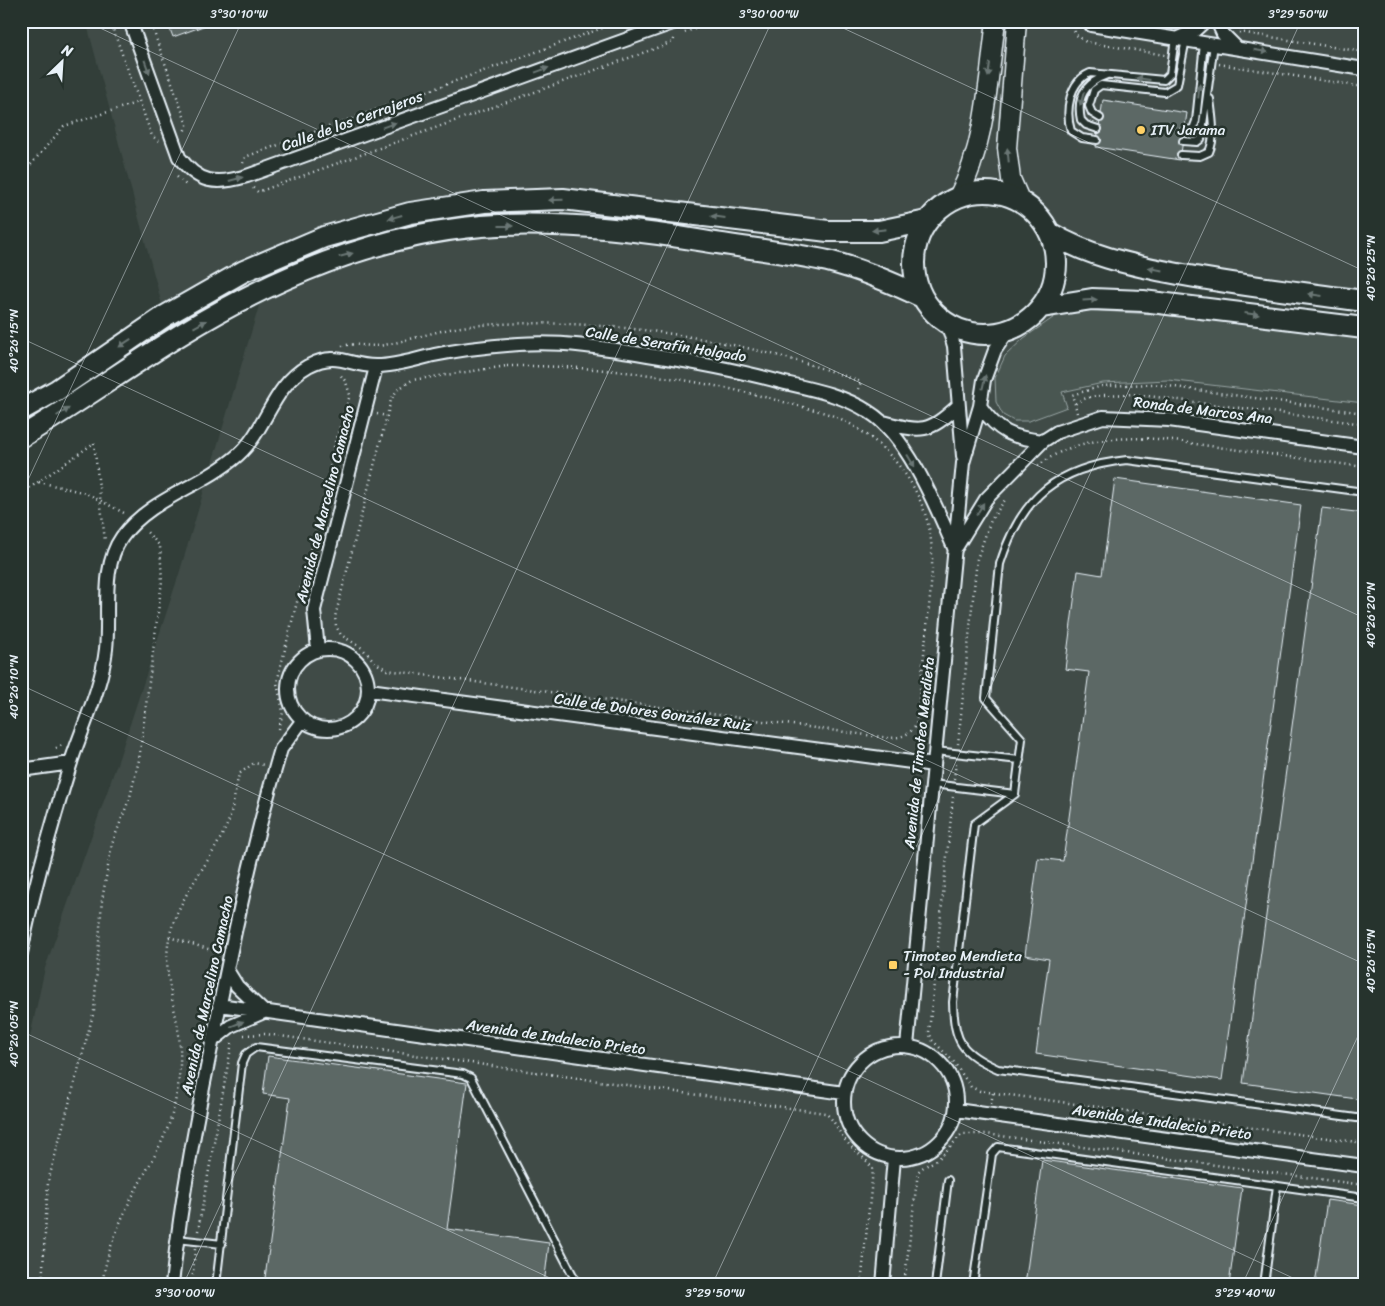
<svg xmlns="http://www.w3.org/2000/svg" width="1385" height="1306" font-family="Sriracha,sans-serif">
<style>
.built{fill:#3f4b46}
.green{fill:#495651;stroke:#98a4a4}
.building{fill:#5c6865;stroke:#e8f1f8}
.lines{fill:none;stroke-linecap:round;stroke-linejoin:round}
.lane-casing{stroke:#e8f1f8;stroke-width:10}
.street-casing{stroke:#e8f1f8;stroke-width:16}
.secondary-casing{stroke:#e8f1f8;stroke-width:21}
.primary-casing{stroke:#e8f1f8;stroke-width:24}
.path{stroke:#e8f1f8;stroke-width:2.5;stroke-dasharray:1 4;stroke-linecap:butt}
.lane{stroke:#26332d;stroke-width:6}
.street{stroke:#26332d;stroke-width:12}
.secondary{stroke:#26332d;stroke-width:18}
.primary{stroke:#26332d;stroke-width:20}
.oneway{fill:#6a7674}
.ticks{fill:none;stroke:#e8f1f8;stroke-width:1;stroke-opacity:0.45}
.poi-dot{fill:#ffd166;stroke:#26332d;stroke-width:2}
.labels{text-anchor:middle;stroke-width:5;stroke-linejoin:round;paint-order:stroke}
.street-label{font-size:15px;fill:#e8f1f8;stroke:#26332d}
.poi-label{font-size:15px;fill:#e8f1f8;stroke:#26332d;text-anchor:start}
.neatline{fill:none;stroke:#e8f1f8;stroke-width:2}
.ticks-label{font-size:12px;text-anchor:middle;fill:#e8f1f8}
</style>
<rect width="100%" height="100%" fill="#323e39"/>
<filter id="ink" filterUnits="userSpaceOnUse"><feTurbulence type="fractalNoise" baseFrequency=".02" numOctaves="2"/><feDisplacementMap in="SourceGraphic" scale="10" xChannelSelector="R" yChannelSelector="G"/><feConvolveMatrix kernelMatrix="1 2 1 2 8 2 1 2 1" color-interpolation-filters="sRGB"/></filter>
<g filter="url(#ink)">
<path class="built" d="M86,21H1364V301L1212,281L1050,233L1039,216L1021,201L999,193L979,192L958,197L941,207L927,221L879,231L484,202L324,237L165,316Z
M559,226L828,261L922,297L933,312L966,332L992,334L1029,320L1042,307L1092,299L1364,328V1285H21V1078L45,968L119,758L179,574L264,289L413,237Z"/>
<path class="green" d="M1084,310L1171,315L1364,337V403L1168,380L1103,383L1062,392L1067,407L1029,421H1014L1003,415L996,402L995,378L1005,356L1024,338L1060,313Z"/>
<path class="building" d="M167,21H217L173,37Z
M1103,100L1187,113L1180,160L1096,147Z
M1115,479L1301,505L1222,1080L1036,1054L1049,959L1025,955L1038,858L1063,861L1089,672L1065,669L1078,571L1102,575Z
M1322,508L1364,513V1100L1243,1083Z
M268,1056L467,1083L447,1229L549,1243L544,1285H264L290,1098L263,1094Z
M1042,1160L1242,1188L1229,1285H1025Z
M1327,1200L1364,1205V1285H1315Z"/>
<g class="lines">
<defs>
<path id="lane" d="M1100,118L1092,113L1089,106L1094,90L1101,85L1165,92L1177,85L1186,39
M1098,129L1086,125L1081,120C1076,97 1085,83 1107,75
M1184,131L1193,129L1196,121L1204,43
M1097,140L1082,138L1071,131C1065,111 1069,82 1090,73L1164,80L1170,74L1175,38
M1183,141L1197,142L1201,139L1214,44
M1181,155L1200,156L1209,152C1216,136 1212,116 1210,99
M1364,492L1127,460C1057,467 1021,497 1000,564L986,698L1022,739L1015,794L974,824L953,1002C954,1042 961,1053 998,1069L1364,1119
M935,751L1020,760
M932,784L1015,794
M177,1239L222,1244
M216,1285L242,1063L246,1054L256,1047L463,1074L471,1078L578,1285
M935,1285L948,1180
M973,1285L992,1154L998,1147L1364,1198
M1264,1285L1277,1186"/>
<path id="street" d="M130,21L179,157C199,184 216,185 247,176L678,21
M1217,21L1223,34L1236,47
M1091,25L1364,69
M1178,38L1194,31L1205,21
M947,322L954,346L963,456
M980,406C998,432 1012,438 1043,441
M883,422C922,432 927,434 958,406
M957,546L986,499L1043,441L1057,432L1103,417L1169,420L1364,447
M288 689a40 40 0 1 1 80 0a40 40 0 1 1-80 0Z
M318,650L314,610L376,367
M369,690L934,765
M21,770L71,763
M21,953C33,890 53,820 72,759C84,723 102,686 106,649C110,613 100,568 122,537C150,498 202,487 238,455C267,429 272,386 308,366C339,350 349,367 377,366C396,366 416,359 434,355C462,349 490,346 519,344C562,341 606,348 648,355C693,362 737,370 781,382C811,389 843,395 869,412C908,436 937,509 955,550
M227,970L237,986L264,1012
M219,1005L844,1093
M212,1041L231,1026L264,1012
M844 1102a56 56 0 1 1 112 0a56 56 0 1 1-112 0Z
M907,1046L963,463L980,406L984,380L995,350L1010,328
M956,1110L1364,1166
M172,1285C181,1197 198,1110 216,1024C234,932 254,839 281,749L302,721
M883,1285L894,1158"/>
<path id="secondary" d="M1017,21L1007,148L1011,179L1021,202
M958,197C986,144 988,80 996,21"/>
<path id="primary" d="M914 263a71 71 0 1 1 142 0a71 71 0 1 1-142 0Z
M1050,233C1087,255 1127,264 1168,272C1233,285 1298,292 1364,301
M1042,307L1092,299L1143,301L1364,328
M21,410L57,390L165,316L244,271L324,237L410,213L484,202L563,199L828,231H879L927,221
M21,437C75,405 126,368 180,335C271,279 374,235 482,226C555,221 632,229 704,241C745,248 787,252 828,261C860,269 893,283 922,297"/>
</defs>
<use href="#lane" class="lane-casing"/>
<use href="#street" class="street-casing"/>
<use href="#secondary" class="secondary-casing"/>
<use href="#primary" class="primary-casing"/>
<path class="path" d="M110,21L152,136L159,141
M150,21L187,125L184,132
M1074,21L1075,34L1086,42L1165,55
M1239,32L1364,52
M685,33L708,21
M1219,64L1364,87
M243,163L245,157L622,21
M21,176L64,126L139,102
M177,177L186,185
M253,188L258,192L673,42L675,36
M342,346C355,342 370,348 384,345C412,340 440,329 469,326C593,315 745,338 861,382L857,392
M507,366C600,365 697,378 787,403C806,408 828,412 845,421C884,442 915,477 927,520C936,552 931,585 928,617C924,654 920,690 916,726C903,741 891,738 874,736L387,670L376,663L362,648L341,635L336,626L335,617L391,400L397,390L412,380Z
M1075,404L1072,395L1102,386L1153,384L1364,413
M1077,413L1075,404C1087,393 1117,395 1133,394L1364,424
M377,414L387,416
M94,443L105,541
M1038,466C1073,438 1116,437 1159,439L1364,467
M39,482L86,493L126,514
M21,494L94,443
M279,729L283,712L277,683L281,665L325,492L335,442L350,395L346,382L339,373
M958,744L977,559L991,520L1005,500
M56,748L64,744
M954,779L956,762
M953,797L929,1032L932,1040L953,1061L971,1087L980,1091L1364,1143
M169,937L218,952
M21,990L26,964
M244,1035L266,1034L825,1113C835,1120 838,1132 846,1141C855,1152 867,1158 873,1170L861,1285
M991,1104L993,1093
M198,1231L232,1042
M42,1285L48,1182L94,1011L102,900L112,844L130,797L139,760L162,581L160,546L145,530
M102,1285C106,1255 117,1227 131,1199C144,1173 162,1147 171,1118C179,1090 183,1058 178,1029C173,998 163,970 169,939C177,897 210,864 227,825C233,810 235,790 239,774L254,763L264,765
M192,1285L195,1249
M904,1285L918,1172C923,1166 928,1165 935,1161C945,1154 953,1143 962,1134H986L1364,1185"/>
<use href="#lane" class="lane"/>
<use href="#street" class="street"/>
<use href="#secondary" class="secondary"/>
<use href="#primary" class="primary"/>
</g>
<defs><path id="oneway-solid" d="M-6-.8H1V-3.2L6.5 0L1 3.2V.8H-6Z" transform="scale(1.25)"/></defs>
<g class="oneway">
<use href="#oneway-solid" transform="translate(1261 51) rotate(10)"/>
<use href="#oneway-solid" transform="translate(147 67) rotate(70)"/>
<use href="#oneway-solid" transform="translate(542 70) rotate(-20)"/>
<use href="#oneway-solid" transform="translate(989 70) rotate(98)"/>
<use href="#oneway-solid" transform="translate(1143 79) rotate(-172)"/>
<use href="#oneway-solid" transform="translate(1199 91) rotate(-84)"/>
<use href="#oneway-solid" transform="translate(1082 99) rotate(105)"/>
<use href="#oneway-solid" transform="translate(389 125) rotate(-20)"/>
<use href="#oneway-solid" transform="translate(1008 155) rotate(-96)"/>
<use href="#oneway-solid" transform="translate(236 179) rotate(-15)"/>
<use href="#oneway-solid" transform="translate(556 200) rotate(179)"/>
<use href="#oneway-solid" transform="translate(395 217) rotate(164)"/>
<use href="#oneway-solid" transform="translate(718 217) rotate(-173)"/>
<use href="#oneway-solid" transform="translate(506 226)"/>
<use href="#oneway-solid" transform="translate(879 230) rotate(174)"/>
<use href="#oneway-solid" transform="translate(346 255) rotate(-15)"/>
<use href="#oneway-solid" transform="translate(1155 269) rotate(-169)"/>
<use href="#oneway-solid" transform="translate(1315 295) rotate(-172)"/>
<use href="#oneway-solid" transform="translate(1090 300) rotate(-4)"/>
<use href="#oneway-solid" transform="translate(1252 314) rotate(7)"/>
<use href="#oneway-solid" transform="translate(200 324) rotate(-29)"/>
<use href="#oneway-solid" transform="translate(125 343) rotate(146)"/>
<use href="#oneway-solid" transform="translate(984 382) rotate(-77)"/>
<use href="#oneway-solid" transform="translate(63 412) rotate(-32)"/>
<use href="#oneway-solid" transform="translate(911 461) rotate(59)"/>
<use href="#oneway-solid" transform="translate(980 509) rotate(-59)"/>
<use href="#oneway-solid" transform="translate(237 1024) rotate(-22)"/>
</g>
</g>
<path class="ticks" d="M85,21L1364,618M828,21L1364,271M21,338L1364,964M21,495L242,21M21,685L1308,1285M21,1031L565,1285M183,1285L772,21M712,1285L1301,21M1242,1285L1364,1023"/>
<g class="poi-dot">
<circle cx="1141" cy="130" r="5"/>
<rect x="888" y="960" width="10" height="10" rx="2.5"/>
</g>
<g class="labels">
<g class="street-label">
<text transform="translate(352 121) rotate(-20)" y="5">Calle de los Cerrajeros</text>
<text transform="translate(666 344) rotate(9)" y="5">Calle de Serafín Holgado</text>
<text transform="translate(1203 410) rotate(7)" y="5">Ronda de Marcos Ana</text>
<text transform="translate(325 504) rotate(-76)" y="5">Avenida de Marcelino Camacho</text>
<text transform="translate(653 712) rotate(8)" y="5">Calle de Dolores González Ruiz</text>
<text transform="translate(919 753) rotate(-84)" y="5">Avenida de Timoteo Mendieta</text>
<text transform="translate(207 995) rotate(-78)" y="5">Avenida de Marcelino Camacho</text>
<text transform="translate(556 1037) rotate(8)" y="5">Avenida de Indalecio Prieto</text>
<text transform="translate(1162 1122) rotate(8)" y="5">Avenida de Indalecio Prieto</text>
</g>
<g class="poi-label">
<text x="1151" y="135">ITV Jarama</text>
<text x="903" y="961">Timoteo Mendieta<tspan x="903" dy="17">- Pol Industrial</tspan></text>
</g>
</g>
<rect width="1385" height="1306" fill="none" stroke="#26332d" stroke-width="55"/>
<g transform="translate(62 62) rotate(25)" stroke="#26332d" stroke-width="4" paint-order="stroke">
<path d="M0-4L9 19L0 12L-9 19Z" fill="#e8f1f8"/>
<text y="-8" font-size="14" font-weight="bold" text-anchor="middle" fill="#e8f1f8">N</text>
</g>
<rect x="28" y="28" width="1330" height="1250" class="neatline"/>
<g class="ticks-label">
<text x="239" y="18">3°30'10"W</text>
<text x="769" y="18">3°30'00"W</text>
<text x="1298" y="18">3°29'50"W</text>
<text transform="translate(1371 268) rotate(-90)" y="4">40°26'25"N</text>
<text transform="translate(14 341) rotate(-90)" y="4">40°26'15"N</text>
<text transform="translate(1371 615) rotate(-90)" y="4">40°26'20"N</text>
<text transform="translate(14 687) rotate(-90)" y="4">40°26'10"N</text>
<text transform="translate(1371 961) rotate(-90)" y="4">40°26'15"N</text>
<text transform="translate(14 1034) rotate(-90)" y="4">40°26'05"N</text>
<text x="185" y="1297">3°30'00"W</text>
<text x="715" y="1297">3°29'50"W</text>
<text x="1245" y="1297">3°29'40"W</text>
</g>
</svg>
